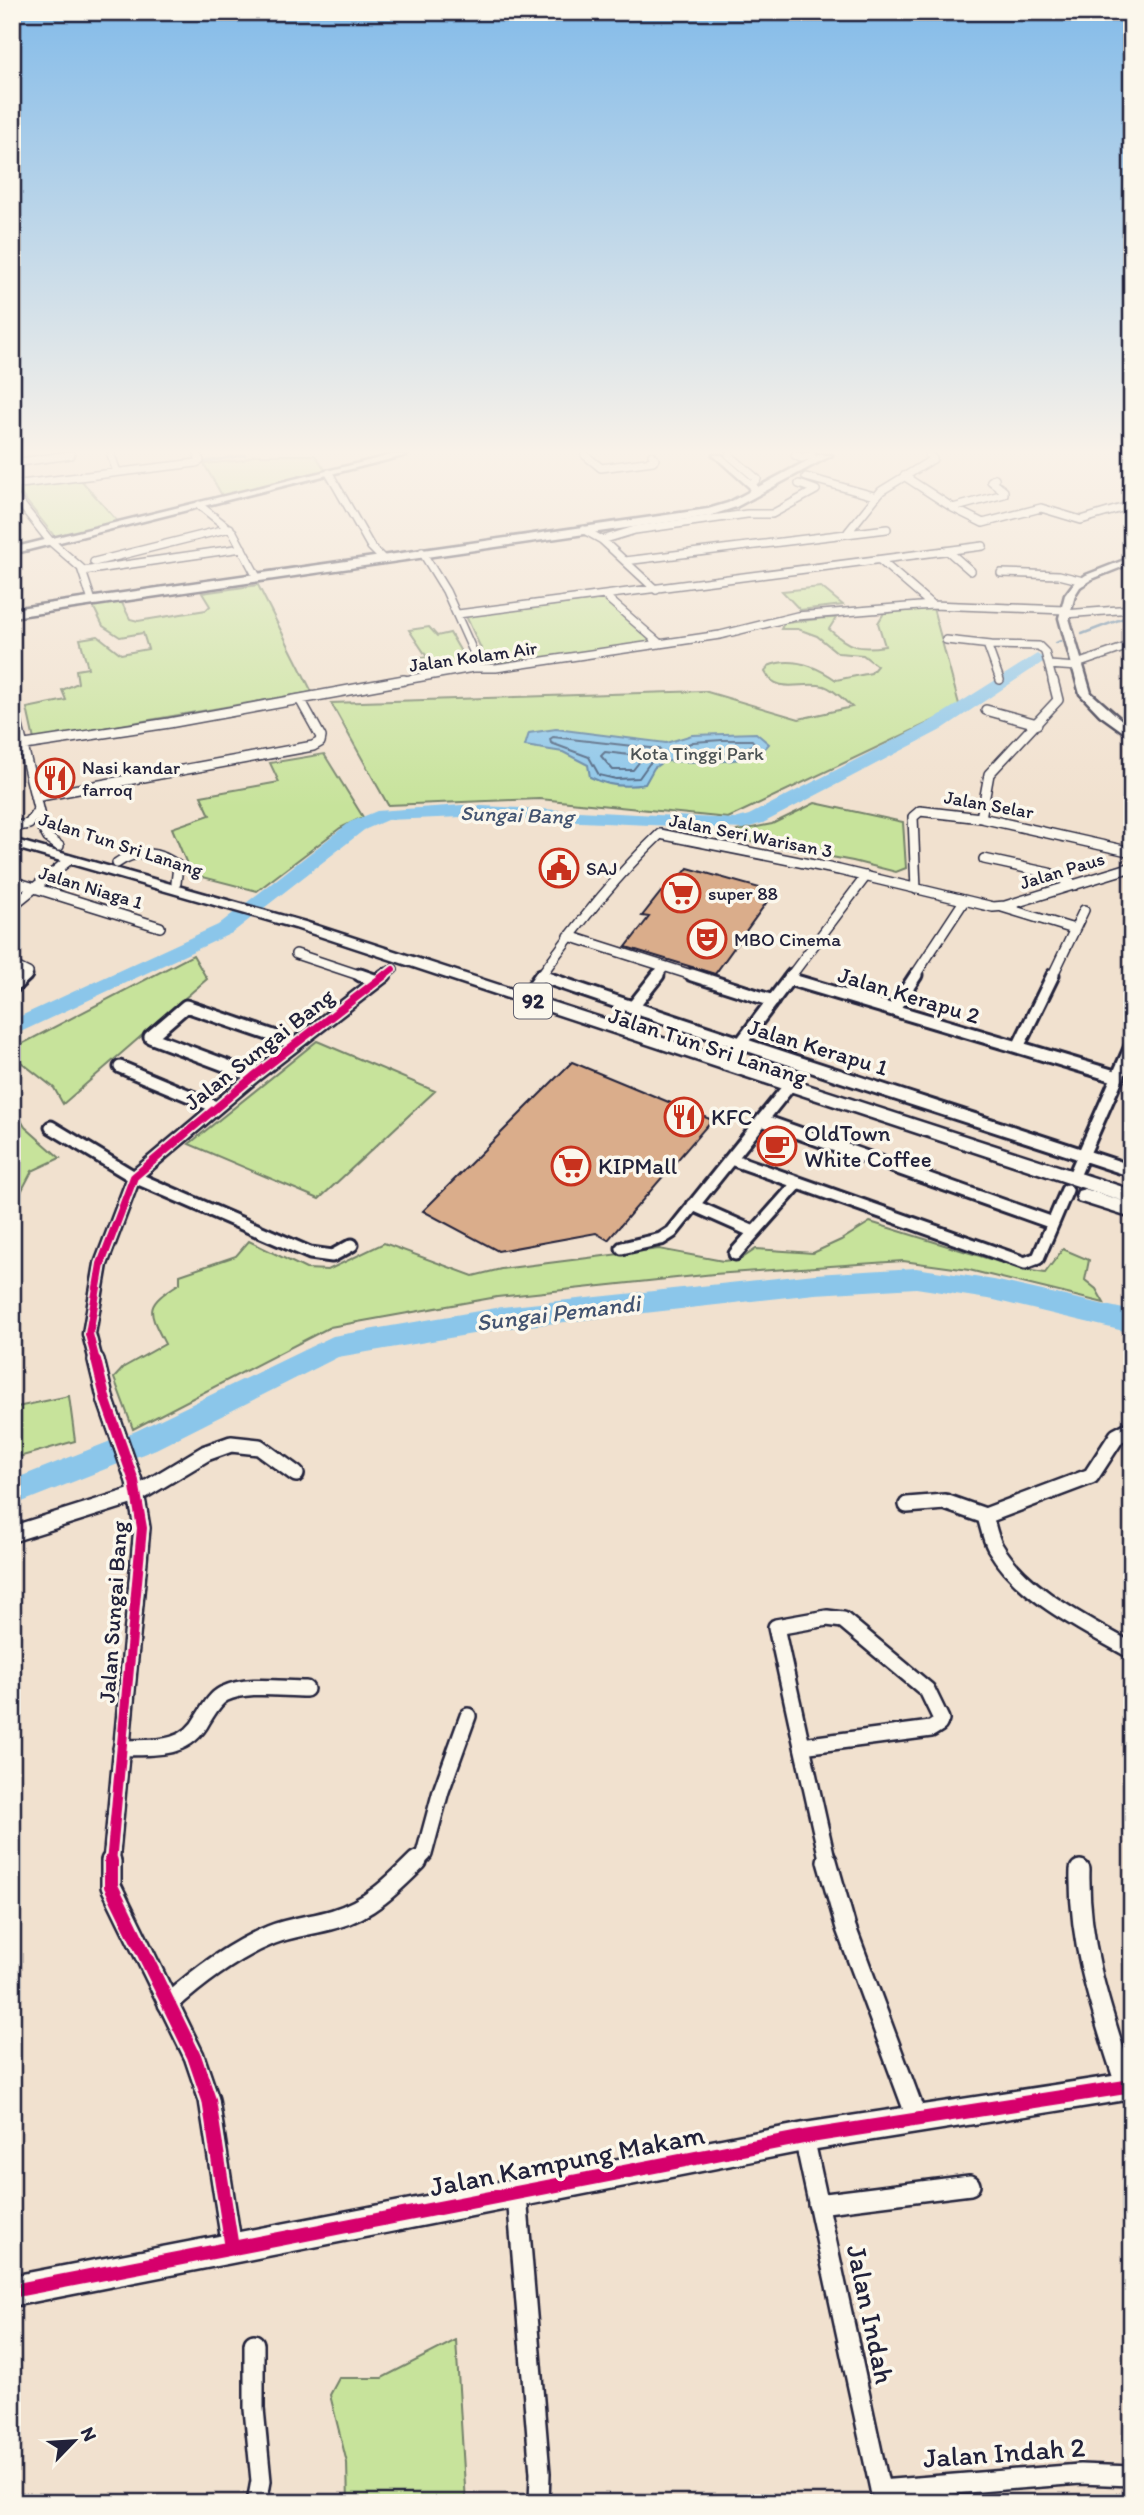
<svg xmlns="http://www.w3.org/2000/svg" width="1144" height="2515" font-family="Itim,sans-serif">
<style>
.green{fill:#c7e39b;stroke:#74826b;stroke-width:2}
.water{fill:#8bc6ea;stroke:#6184a4;stroke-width:2}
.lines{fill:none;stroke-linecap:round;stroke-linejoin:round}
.shore{stroke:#4c6481;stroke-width:2}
.stream{stroke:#6184a4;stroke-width:2.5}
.river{fill:#8bc6ea;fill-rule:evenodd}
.building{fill:#daad8b;stroke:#22223b;stroke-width:2}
.street-far4-casing{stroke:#22223b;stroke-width:10}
.street-far3-casing{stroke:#22223b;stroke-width:12}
.street-far2-casing{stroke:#22223b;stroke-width:17}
.street-far1-casing{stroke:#22223b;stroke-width:20}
.street-casing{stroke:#22223b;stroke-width:24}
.secondary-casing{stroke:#22223b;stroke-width:5}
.primary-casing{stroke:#22223b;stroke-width:5}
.highway-casing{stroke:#22223b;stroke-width:5}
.street-far4{stroke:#fbf7ec;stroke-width:7}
.street-far3{stroke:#fbf7ec;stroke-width:9}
.street-far2{stroke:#fbf7ec;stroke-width:11}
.street-far1{stroke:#fbf7ec;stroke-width:15}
.street{stroke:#fbf7ec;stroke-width:19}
.secondary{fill:#fbf7ec;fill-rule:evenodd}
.primary{fill:#fbf7ec;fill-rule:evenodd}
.highway{fill:#fbf7ec;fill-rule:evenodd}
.cycleway-far3-casing{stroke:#fbf7ec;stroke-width:10}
.cycleway-far2-casing{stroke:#fbf7ec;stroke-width:12}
.cycleway-far1-casing{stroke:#fbf7ec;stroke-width:15}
.cycleway-casing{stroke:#fbf7ec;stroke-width:18}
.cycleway-far3{stroke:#d6006c;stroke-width:6}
.cycleway-far2{stroke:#d6006c;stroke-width:8}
.cycleway-far1{stroke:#d6006c;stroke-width:10}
.cycleway{stroke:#d6006c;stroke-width:14}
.labels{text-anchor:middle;stroke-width:7;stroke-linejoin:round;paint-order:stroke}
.far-street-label{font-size:19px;fill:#22223b;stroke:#fbf7ec}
.far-park-label{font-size:19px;fill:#4b5253;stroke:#fbf7ec}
.far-poi-label{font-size:19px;fill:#22223b;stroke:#fbf7ec;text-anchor:start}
.far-water-label{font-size:21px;font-style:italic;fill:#425370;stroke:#fbf7ec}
.shield{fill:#fbf7ec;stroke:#636270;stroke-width:2}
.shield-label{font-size:21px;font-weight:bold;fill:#22223b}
.street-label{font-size:23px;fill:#22223b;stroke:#fbf7ec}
.poi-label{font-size:23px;fill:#22223b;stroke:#fbf7ec;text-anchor:start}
.water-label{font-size:24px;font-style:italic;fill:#425370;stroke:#fbf7ec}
.near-street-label{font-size:28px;fill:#22223b;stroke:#fbf7ec}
</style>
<rect width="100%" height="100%" fill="#f1e1cf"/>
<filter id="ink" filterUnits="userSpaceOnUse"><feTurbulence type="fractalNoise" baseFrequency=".0143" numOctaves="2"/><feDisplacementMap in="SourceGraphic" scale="14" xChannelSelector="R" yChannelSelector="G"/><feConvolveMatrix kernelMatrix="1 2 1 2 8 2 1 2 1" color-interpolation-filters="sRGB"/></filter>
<g filter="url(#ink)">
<path class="green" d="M254,455H315L327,472L223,497L204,464L243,460Z
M81,480L118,522L55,537L16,488Z
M258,585L312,692L34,740L27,708L66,700L62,690L78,683L76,670L88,668L80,639L98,636L121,654L148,649L143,633L120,637L103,626L92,604L121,601L130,619L138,621L206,610L210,606L202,593Z
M821,587L843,605L800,610L782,591Z
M604,599L651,641L649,644L489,666L466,616Z
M933,608L960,708L728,818L540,799L388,805L331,703L704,691L799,719L852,707C844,700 834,689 824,686C803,680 778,696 765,672L768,666C792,656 816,666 836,680L871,673L877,666L863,655L838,653L817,636L798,629H781L784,623C803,622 818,617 836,618L829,629C849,648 859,650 885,646L878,623L884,613Z
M429,627L437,636L450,633L464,657L449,668L431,671L422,658L427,657L409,630Z
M324,754L363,817L340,828L257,891L191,874L172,828L210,815L201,796L279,782L270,763Z
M815,803L903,822L906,868L896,872L853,861L741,840L737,831L772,824Z
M193,955L207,979L63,1104L54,1088L12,1055V1049Z
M317,1041L435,1091L319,1199L189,1144Z
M12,1105L25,1127L60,1158L32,1171L12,1209Z
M870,1222L1025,1270L1045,1273L1063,1249L1089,1260L1085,1280L1096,1289L1104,1303L969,1270L903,1261L714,1274L497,1297L330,1327L133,1429L114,1378L124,1367L165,1344C148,1310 143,1306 180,1283V1275L236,1256L249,1241L306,1269L328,1270L384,1243L473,1276L501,1269L659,1249L723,1261L741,1259L756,1249L813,1253L841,1240Z
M69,1396L75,1441L12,1459V1408Z
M456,2340L466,2503H348L347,2463L330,2395L339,2378H382Z"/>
<path class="water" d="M556,729L666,743L692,735L756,733L769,744C751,768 691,761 664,761L654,768L645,784C625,788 608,786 590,777L588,765L563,752L525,746L529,733Z"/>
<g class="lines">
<path class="shore" d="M553,737L659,749L662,753L649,764L639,778L616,779L599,775L589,757L551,743L550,739Z
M722,740H752L755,744L736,753L675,754L672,751L693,742Z
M605,752L638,756L640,761L633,770H613L601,756Z"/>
<path class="stream" d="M198,463L245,455
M1082,634L1132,615
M1056,643L1060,641"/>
<path class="river" d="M1037,654L1045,659L1043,662L941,730L763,823L743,829L462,817L387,820L364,830L232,933L12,1036V1020L218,925L350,822L377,811L462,805L735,819L749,815L929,722Z
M916,1268L994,1280L1132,1311V1333L994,1300L916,1288L815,1294L502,1329L338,1357L156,1449L12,1506V1480L136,1431L333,1336L502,1307L815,1274Z"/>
</g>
<path class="building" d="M688,868L774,892L715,974L626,947L649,917L642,916L661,892L667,894Z
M572,1062L712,1120L608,1240L596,1233L498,1251L423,1211Z"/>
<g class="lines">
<defs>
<path id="street-far4" d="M111,455L117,472
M585,455L601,468L653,461L655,459L652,455
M729,455L757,479L754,482
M795,455L801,458L812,455
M12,463L71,455
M329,473L371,547L382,558
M904,476L953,508L983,523L1041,508L1081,520L1132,505
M806,477L874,496
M12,485L196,463L200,461L198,455
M12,493L50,541L81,568L92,601
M199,505L233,532L257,577
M953,508L1004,494V491L991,481L995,478
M584,530L602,540L656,590
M848,532L881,491L933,459L929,455
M602,540L635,530L747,514H772L816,490L799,484
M948,551L971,571
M422,552L446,591L477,660L473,668
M625,561L887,529
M881,561L932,605
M94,562L230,528
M83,571L242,548
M1001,573L1059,575L1083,581
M605,596L659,643
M458,614L983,546
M1064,614L1132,609
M946,640L991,645
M1077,664L1132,645
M1049,665L1077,667
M1000,680L988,647L991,645L1039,646L1045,652L1053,682
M394,682L473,668H496L720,635L797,616L932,605L1065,610"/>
<path id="street-far3" d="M12,701L43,829L48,838L59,846
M986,710L1037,724
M12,747L169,723L404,680
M35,797L313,746L320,742L321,737L300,699
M981,818L989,774L1058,700L1053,680
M12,827L29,824L38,810
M984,859L1049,873L1075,885
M117,863C136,849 159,851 178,866L176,883
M12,881L160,927
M916,889L913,817L920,811L981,818L1132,852
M12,906L69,860
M1002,907L1074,929
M569,936L698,977
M296,954L365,977
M12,965L28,973L24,977
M541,976L544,977
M383,977L393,969
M540,977C576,926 615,877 660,834L839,870L993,907L1005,906L1132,867
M656,977L664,967
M790,977L866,876
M914,977L964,901
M1052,977L1084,910"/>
<path id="street-far2" d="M360,975L377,981
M692,975L773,1001
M541,976C737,1044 935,1106 1132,1171
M789,979L1118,1077
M12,988L26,975
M525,998L541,975
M632,1008L658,975
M893,1010L916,975
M1018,1047L1053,975
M725,1064L792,975
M120,1067L216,1107
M254,1076L150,1037L186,1006L294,1043
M762,1120L1053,1223L1067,1190
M51,1127L134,1177L310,1253L332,1256L352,1245
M731,1159L1025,1263L1038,1258L1053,1223
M1073,1178L1132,1044
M693,1205L754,1232
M622,1248L661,1239L672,1232L790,1085
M735,1254L798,1183
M96,1361L89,1334L101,1264L134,1177L254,1076L385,975"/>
<path id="street-far1" d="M96,1360L106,1401L134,1481L142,1528L111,1863
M907,1505L945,1502L985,1516
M985,1516C988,1526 990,1538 995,1547C1023,1595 1085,1624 1132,1651
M985,1516L1091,1476L1117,1436L1132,1428
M12,1534L136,1495L206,1453L231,1444L259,1447L296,1474
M827,1618L843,1620L927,1690L941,1719L939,1724L931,1729L802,1746L776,1627Z
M802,1746L828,1863
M121,1748C153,1747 186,1752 203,1719C209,1710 214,1699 224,1694C248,1683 280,1689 306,1689
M415,1863L424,1854L441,1791L468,1716"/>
<path id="street" d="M111,1861V1886L194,2056L209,2100L232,2248
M827,1861L846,1928L917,2119
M1080,1870C1078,1946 1103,2015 1126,2087
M168,2004C199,1976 232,1951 271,1935C291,1927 314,1925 334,1919C369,1909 392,1886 417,1861
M804,2137L883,2503
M517,2195L540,2473L539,2503
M818,2204L970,2185
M254,2344V2409L261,2481L257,2503
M880,2490L1080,2474L1132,2476"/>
<path id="secondary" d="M392,455H407L12,554V548Z
M713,455H722L757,485L758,493L752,498H746L750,488Z
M1124,455H1132V459Z
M1132,557V563L1092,579L1080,587L1075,595L1069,618L1091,693L1132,729V738L1100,715L1080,694L1059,618L1065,595L1074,583L1086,575Z
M1132,2073V2099L804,2151L12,2306V2276L804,2123Z"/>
<path id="primary" d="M12,839L305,922L1132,1190V1204L295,928L12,847Z
M1085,1189L1132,1204V1218L1078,1201L1076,1196L1078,1191Z"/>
<path id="highway" d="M818,455H832L736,507L709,516L12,617V609L708,509L728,503Z"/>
</defs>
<use href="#street-far4" class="street-far4-casing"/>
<use href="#street-far3" class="street-far3-casing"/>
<use href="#street-far2" class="street-far2-casing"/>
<use href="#street-far1" class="street-far1-casing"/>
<use href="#street" class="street-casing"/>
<use href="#secondary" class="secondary-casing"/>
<use href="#primary" class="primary-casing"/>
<use href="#highway" class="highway-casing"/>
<use href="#street-far4" class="street-far4"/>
<use href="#street-far3" class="street-far3"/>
<use href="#street-far2" class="street-far2"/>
<use href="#street-far1" class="street-far1"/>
<use href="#street" class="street"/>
<use href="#secondary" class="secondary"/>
<use href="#primary" class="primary"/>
<use href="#highway" class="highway"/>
<defs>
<path id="cycleway-far3" d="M383,977L393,969"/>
<path id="cycleway-far2" d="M96,1361L89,1334L101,1264L134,1177L254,1076L385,975"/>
<path id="cycleway-far1" d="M96,1360L106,1401L134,1481L142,1528L111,1863"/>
<path id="cycleway" d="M111,1861V1886L194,2056L209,2100L232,2248
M12,2291L804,2137L1132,2086"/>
</defs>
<use href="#cycleway-far3" class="cycleway-far3-casing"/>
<use href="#cycleway-far2" class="cycleway-far2-casing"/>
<use href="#cycleway-far1" class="cycleway-far1-casing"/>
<use href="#cycleway" class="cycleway-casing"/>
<use href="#cycleway-far3" class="cycleway-far3"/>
<use href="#cycleway-far2" class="cycleway-far2"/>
<use href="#cycleway-far1" class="cycleway-far1"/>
<use href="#cycleway" class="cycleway"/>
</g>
</g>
<linearGradient id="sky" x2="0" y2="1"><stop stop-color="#83bbe9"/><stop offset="0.56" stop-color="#f9f2e9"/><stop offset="1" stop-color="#f9f2e9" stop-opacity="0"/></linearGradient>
<rect width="1144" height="807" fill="url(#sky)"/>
<defs>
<symbol id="restaurant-ring" viewBox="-11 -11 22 22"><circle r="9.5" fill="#fbf7ec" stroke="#c8321e" stroke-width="1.5"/><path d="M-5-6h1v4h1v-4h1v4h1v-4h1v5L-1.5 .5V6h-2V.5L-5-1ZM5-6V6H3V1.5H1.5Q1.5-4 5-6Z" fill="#c8321e"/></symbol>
<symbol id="civic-ring" viewBox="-11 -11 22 22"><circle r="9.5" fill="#fbf7ec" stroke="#c8321e" stroke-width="1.5"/><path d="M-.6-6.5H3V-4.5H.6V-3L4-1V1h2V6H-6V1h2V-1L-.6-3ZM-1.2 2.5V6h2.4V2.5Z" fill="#c8321e"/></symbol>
<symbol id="supermarket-ring" viewBox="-11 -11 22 22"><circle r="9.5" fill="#fbf7ec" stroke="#c8321e" stroke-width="1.5"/><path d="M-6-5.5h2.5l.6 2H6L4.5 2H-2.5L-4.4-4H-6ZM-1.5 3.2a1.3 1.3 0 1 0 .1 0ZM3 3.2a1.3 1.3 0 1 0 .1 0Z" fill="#c8321e"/></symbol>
<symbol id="theatre-ring" viewBox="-11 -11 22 22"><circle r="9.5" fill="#fbf7ec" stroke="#c8321e" stroke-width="1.5"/><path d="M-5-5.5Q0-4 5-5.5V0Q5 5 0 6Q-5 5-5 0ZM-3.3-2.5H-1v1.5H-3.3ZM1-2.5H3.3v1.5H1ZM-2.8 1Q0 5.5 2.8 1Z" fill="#c8321e"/></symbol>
<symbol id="cafe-ring" viewBox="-11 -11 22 22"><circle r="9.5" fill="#fbf7ec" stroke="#c8321e" stroke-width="1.5"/><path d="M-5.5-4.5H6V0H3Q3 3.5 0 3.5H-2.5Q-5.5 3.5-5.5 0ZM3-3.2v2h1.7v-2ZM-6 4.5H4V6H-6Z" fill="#c8321e"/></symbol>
</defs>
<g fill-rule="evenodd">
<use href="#restaurant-ring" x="33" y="756" width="44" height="44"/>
<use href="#civic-ring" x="537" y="846" width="44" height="44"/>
<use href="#supermarket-ring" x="659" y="871" width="44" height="44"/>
<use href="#theatre-ring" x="685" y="917" width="44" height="44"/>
<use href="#restaurant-ring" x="662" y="1095" width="44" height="44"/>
<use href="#cafe-ring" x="755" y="1124" width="44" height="44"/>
<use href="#supermarket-ring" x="549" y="1144" width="44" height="44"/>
</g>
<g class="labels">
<g class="far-street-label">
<text transform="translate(473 656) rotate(-8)" y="7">Jalan Kolam Air</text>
<text transform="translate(989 804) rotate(10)" y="7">Jalan Selar</text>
<text transform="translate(751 835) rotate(11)" y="7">Jalan Seri Warisan 3</text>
<text transform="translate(121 844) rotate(18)" y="7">Jalan Tun Sri Lanang</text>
<text transform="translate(1062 870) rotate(-17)" y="7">Jalan Paus</text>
<text transform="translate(91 887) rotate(17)" y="7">Jalan Niaga 1</text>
</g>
<g class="far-park-label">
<text x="697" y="760">Kota Tinggi Park</text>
</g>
<g class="far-poi-label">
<text x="82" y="774">Nasi kandar<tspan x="82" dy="22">farroq</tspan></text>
<text x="586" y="875">SAJ</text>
<text x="708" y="900">super 88</text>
<text x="734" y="946">MBO Cinema</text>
</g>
<g class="far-water-label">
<text transform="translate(517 815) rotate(2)" y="7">Sungai Bang</text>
</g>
<rect class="shield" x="514" y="983.5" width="38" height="35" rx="5"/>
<g class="shield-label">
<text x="533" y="1008">92</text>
</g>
<g class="street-label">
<text transform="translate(909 995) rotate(17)" y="8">Jalan Kerapu 2</text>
<text transform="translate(708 1046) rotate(18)" y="8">Jalan Tun Sri Lanang</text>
<text transform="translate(818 1047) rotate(17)" y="8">Jalan Kerapu 1</text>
<text transform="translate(259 1049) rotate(-38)" y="8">Jalan Sungai Bang</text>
<text transform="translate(113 1612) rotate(-86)" y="8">Jalan Sungai Bang</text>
</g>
<g class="poi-label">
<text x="711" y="1125">KFC</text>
<text x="804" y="1141">OldTown<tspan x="804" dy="26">White Coffee</tspan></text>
<text x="598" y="1174">KIPMall</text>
</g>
<g class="water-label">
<text transform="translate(558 1313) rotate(-7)" y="8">Sungai Pemandi</text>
</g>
<g class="near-street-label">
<text transform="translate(567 2160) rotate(-11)" y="10">Jalan Kampung Makam</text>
<text transform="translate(871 2314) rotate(78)" y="10">Jalan Indah</text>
<text transform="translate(1004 2452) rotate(-4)" y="10">Jalan Indah 2</text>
</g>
</g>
<rect width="1144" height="2515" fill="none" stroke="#fbf7ec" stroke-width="42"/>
<rect x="21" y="21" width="1102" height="2473" fill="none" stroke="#22223b" stroke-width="2.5" filter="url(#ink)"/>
<g transform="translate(74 2441) rotate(65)" stroke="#fbf7ec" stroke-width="5" paint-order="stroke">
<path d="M0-5L12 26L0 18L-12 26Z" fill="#22223b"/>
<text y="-10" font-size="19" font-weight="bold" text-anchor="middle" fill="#22223b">N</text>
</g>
</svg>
